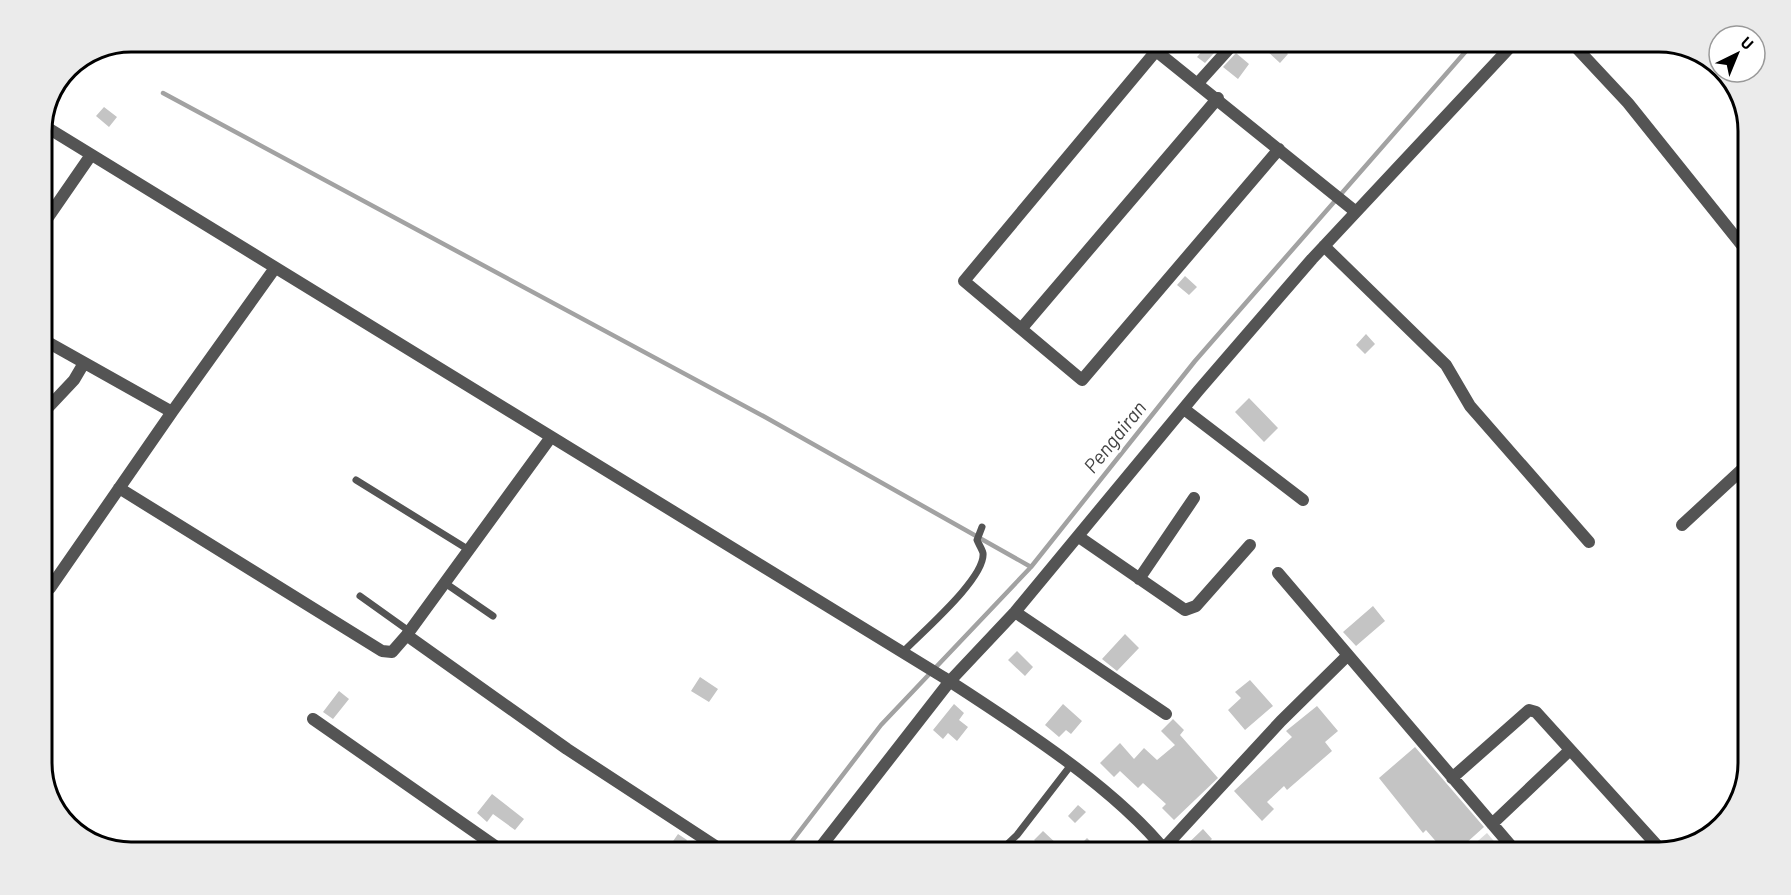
<svg xmlns="http://www.w3.org/2000/svg" width="1791" height="895" font-family="Barlow,sans-serif">
<style>
.green{fill:#dbdbdb}
.lines{fill:none;stroke-linecap:round;stroke-linejoin:round}
.stream{stroke:#a2a2a2;stroke-width:4.5}
.building{fill:#c4c4c4}
.service{stroke:#545454;stroke-width:7}
.minor{stroke:#545454;stroke-width:12}
.labels{text-anchor:middle;stroke-width:5;stroke-linejoin:round;paint-order:stroke}
.water-label{font-size:20px;font-style:italic;fill:#434343;stroke:#fff}
.rim{fill:none;stroke:#000;stroke-width:3}
</style>
<rect width="100%" height="100%" fill="#fff"/>
<path class="green" d="M1487,833L1504,853H1464Z"/>
<g class="lines">
<path class="stream" d="M163,93L765,417L1031,567
M783,853L881,725L1031,567L1195,361L1474,42"/>
</g>
<path class="building" d="M1210,42L1223,43L1205,63L1197,57Z
M1276,42L1288,54L1280,63L1267,51Z
M1236,53L1249,64L1238,79L1223,67Z
M104,107L117,117L109,127L96,116Z
M1185,276L1197,287L1189,295L1177,285Z
M1366,334L1375,344L1365,354L1356,345Z
M1249,398L1278,428L1264,442L1235,412Z
M1373,606L1385,621L1356,646L1343,632Z
M1125,634L1139,648L1117,671L1102,659Z
M1017,651L1033,667L1025,676L1008,660Z
M700,677L718,689L709,702L691,691Z
M1250,680L1273,706L1245,730L1228,710L1241,698L1235,692Z
M339,691L349,699L333,719L323,712Z
M954,704L964,713L959,720L968,727L957,741L948,733L943,739L933,730Z
M1063,704L1082,721L1071,734L1066,730L1059,737L1045,725Z
M1317,706L1338,731L1325,742L1332,751L1287,790L1284,786L1267,802L1274,809L1262,821L1234,791L1292,737L1286,731Z
M1173,719L1184,730L1180,735L1218,778L1174,820L1162,808L1166,804L1143,783L1138,788L1120,771L1114,777L1100,763L1120,743L1134,759L1144,748L1157,760L1175,745L1161,731Z
M1415,747L1484,827L1455,853H1446L1426,830L1423,833L1379,778Z
M492,794L524,819L515,830L493,814L487,822L477,813Z
M1078,805L1086,812L1075,823L1068,816Z
M1203,829L1212,839L1197,853H1178Z
M1043,831L1059,846L1053,853H1037L1042,848L1034,840Z
M678,834L687,840L679,853L669,847Z
M1087,838L1102,853H1087L1080,845Z"/>
<g class="lines">
<path class="service" d="M356,480L469,550
M445,583L493,616
M360,596L409,631
M903,652C921,633 986,578 983,553C982,549 978,543 977,540L982,527
M998,853L1017,835L1071,765"/>
<path class="minor" d="M1145,42L1356,212
M1571,42L1628,103L1749,254
M1156,51L964,281L1082,380L1279,149
M1198,83L1235,42
M43,125L943,677C1014,723 1116,788 1167,853
M42,226L91,155
M1324,246L1446,365L1470,406L1589,542
M1021,329L1218,98
M42,339L172,412L275,268
M1184,409L1303,500
M42,414L74,380L84,363
M119,488L382,651L392,652L406,636L412,639L567,749L726,853
M1682,525L1749,463
M1079,537L1185,610L1196,606L1250,545
M1278,573L1517,853
M1139,579L1194,498
M50,588L172,412
M1015,612L1166,714
M406,636L551,437
M313,719L505,853
M1452,778L1529,710L1536,712L1663,852
M1492,824L1570,750
M1163,849L1281,721L1347,656
M816,853L950,681L1015,612L1198,391L1312,259L1515,42"/>
</g>
<g class="labels">
<g class="water-label">
<text transform="translate(1115 437) rotate(-51)" y="7">Pengairan</text>
</g>
</g>
<path d="M0 0H1791V895H0ZM131 52H1659A79 79 0 0 1 1738 131V763A79 79 0 0 1 1659 842H131A79 79 0 0 1 52 763V131A79 79 0 0 1 131 52Z" fill="#ebebeb" fill-rule="evenodd"/>
<path class="rim" d="M131 52H1659A79 79 0 0 1 1738 131V763A79 79 0 0 1 1659 842H131A79 79 0 0 1 52 763V131A79 79 0 0 1 131 52Z"/>
<g transform="translate(1737 54) rotate(43)"><circle r="28" fill="#ffffff" stroke="#999999" stroke-width="1.5"/>
<path d="M0-4.5L10 22L0 15L-10 22Z" fill="#000000"/>
<text y="-9" font-size="16" font-weight="bold" text-anchor="middle" fill="#000000">U</text>
</g>
</svg>
